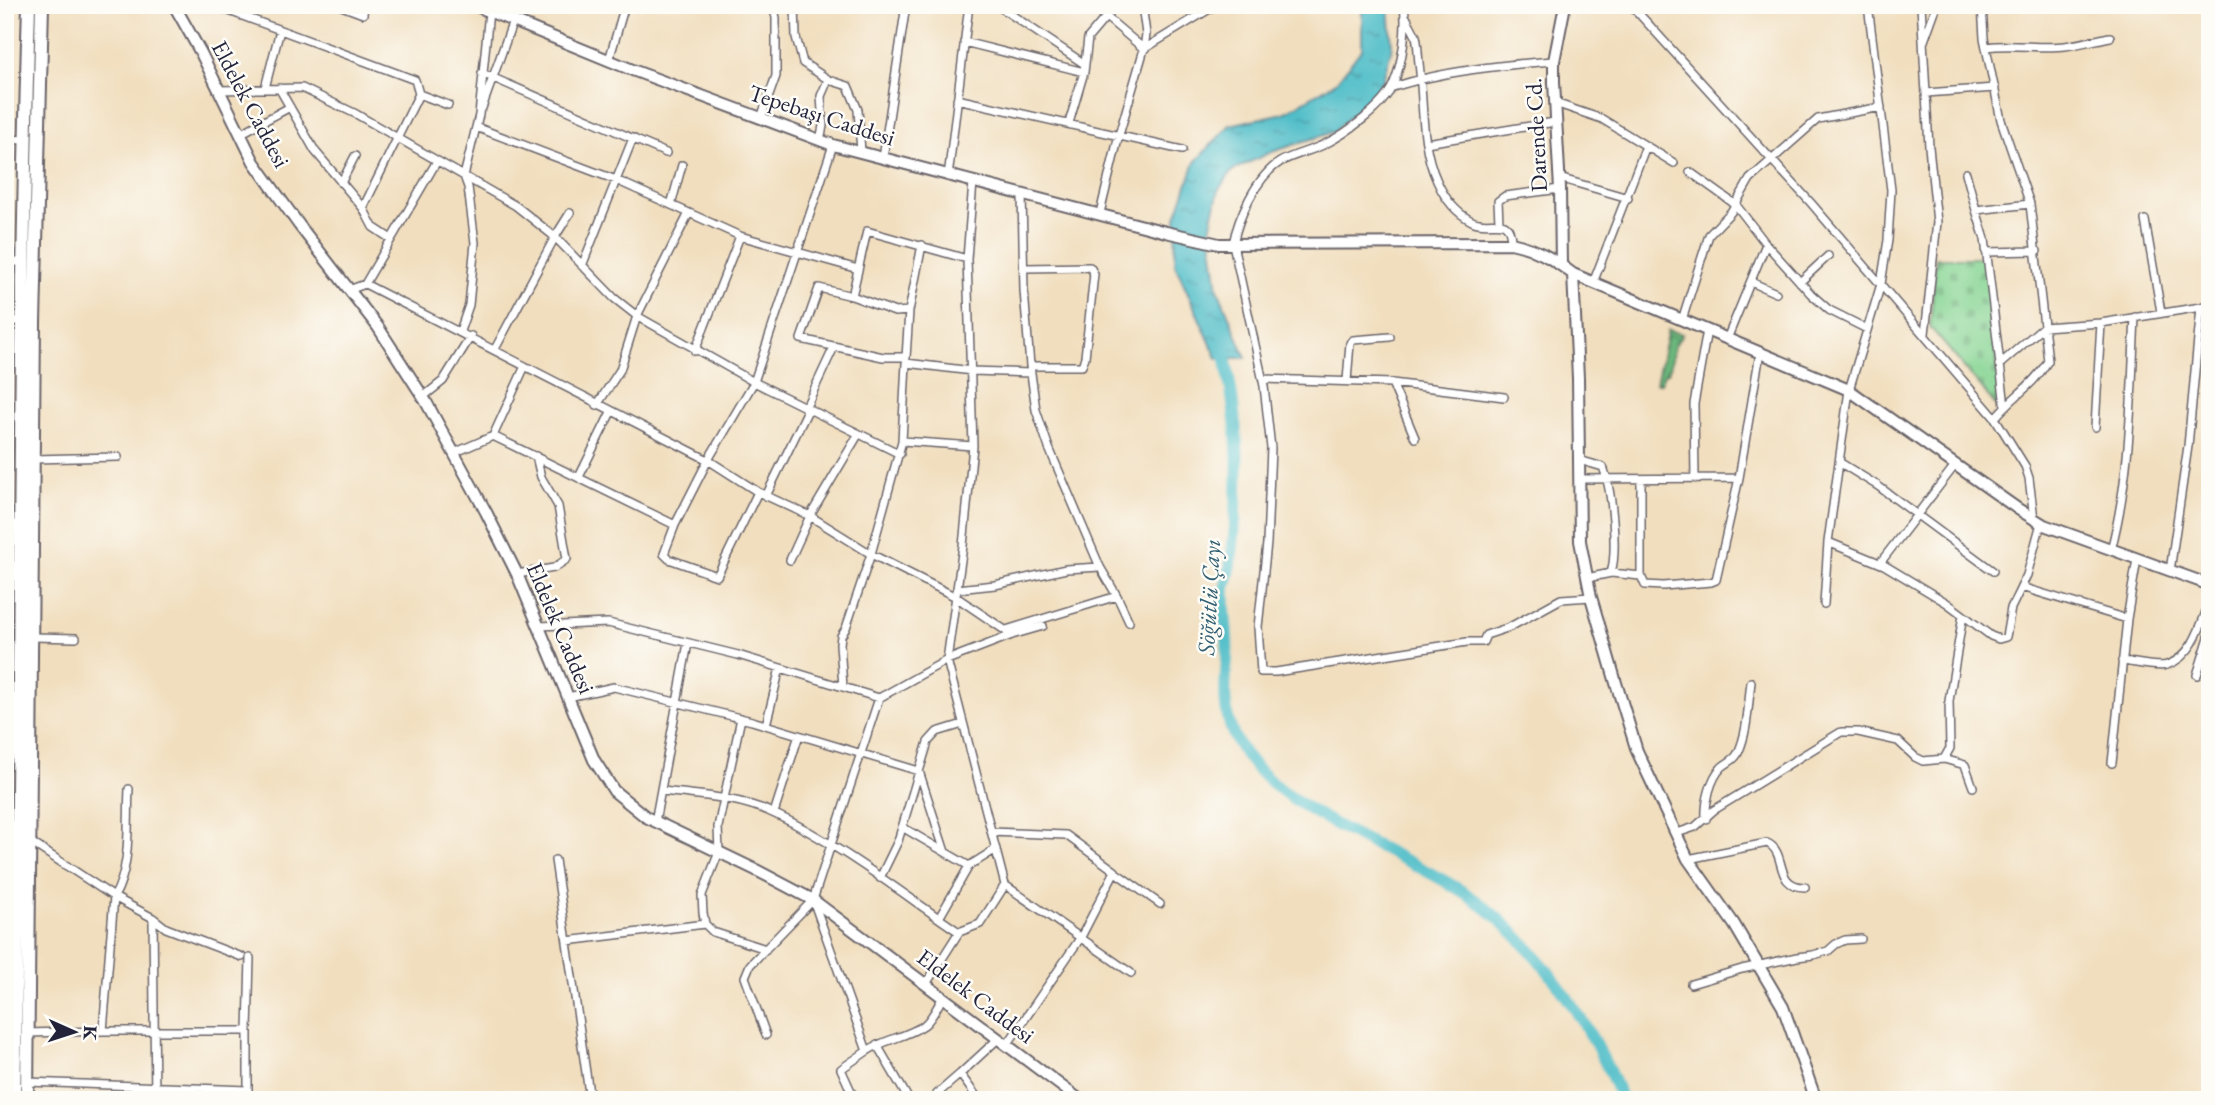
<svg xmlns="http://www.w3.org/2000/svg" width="2215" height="1105" font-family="'EB Garamond',serif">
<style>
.forest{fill:url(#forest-crowns);stroke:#476c5c;stroke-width:2}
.cemetery{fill:url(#cemetery-stones);stroke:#547b66;stroke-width:2}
.water{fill:url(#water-ripples);stroke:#397082;stroke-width:2}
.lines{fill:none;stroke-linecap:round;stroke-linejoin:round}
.river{stroke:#50bdc8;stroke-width:12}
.street-casing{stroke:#6a6469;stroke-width:10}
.secondary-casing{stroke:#6a6469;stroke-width:14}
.primary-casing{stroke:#6a6469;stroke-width:16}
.street{stroke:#fff;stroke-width:7}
.secondary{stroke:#fff;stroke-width:10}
.primary{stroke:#fff;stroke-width:12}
.labels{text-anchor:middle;stroke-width:5;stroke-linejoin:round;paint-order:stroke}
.street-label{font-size:23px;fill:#22223b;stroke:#fdfcf7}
.water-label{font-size:24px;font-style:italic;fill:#346073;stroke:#fdfcf7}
</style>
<defs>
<pattern id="forest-crowns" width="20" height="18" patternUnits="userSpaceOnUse" patternTransform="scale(1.75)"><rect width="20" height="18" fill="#6cb67c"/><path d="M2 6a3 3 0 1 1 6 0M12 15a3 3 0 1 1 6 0" fill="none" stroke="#589467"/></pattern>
<pattern id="cemetery-stones" width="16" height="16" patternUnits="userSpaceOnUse" patternTransform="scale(1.75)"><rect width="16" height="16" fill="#85d492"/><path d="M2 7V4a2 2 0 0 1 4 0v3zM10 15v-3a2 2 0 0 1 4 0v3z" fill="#73b67f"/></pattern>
<pattern id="water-ripples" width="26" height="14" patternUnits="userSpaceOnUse" patternTransform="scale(1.75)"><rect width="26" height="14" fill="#50bdc8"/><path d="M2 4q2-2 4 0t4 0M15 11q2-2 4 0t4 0" fill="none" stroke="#4299a4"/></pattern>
</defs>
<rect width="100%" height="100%" fill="#fdfcf7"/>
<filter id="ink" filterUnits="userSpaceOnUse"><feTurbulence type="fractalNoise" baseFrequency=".0143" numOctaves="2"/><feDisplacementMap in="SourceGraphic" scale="14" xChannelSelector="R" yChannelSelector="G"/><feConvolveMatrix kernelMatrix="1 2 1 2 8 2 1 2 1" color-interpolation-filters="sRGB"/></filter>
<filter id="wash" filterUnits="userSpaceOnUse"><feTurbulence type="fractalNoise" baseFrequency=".00686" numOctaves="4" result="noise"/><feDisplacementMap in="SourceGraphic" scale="28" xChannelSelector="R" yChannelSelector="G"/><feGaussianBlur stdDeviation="1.57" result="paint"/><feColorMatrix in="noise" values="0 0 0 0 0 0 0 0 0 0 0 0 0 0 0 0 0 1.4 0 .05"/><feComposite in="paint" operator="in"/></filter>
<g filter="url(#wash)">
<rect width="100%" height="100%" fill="#f1debe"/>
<path class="forest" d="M1668,330L1682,334L1675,345L1669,372L1664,374L1661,383H1656Z"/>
<path class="cemetery" d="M1936,258H1985L2002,408L1999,409L1930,327Z"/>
<path class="water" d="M1362,5H1389L1392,47L1381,87L1333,132L1269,153L1233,170L1219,189L1210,229L1218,289L1246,358H1217L1175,264L1176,217L1195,162L1230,125L1284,113L1336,82L1362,49Z"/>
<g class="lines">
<path class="river" d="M1222,341C1232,388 1240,441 1237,489C1236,515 1234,542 1230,568C1229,575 1226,582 1225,589C1223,611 1229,635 1227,658C1225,685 1222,709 1234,736C1267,809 1403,851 1468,895C1537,942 1591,1023 1622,1100"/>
</g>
</g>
<g filter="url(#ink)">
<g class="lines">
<defs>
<path id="street" d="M213,5L415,80L419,94L363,208
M339,5L363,14L364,5
M795,5L796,37L803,63L829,80L848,86L858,110L861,152
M997,5L1083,63
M1092,5L1144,49L1216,5
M1404,5C1407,29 1403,62 1393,85C1383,107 1347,133 1325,144C1311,151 1294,154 1280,162C1256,177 1238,218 1233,244L1264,386L1271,448L1267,543L1258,627L1261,672H1276L1467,642H1483L1486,635L1510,627L1561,599L1591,597
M1631,5L1811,203L1995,418L2025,466L2029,478L2034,519
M1921,5L1929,147L1937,222L1925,334
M1982,5L1984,38L2001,120L2030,204L2048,361C2033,386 2013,396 1995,418
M1406,17C1409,23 1413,30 1416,36C1418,44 1418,55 1419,63C1424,102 1420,144 1437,181C1444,197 1456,213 1472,221C1490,230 1511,211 1511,243
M1924,41L1937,5
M964,42L1084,72
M1986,47C2012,43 2039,49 2065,46C2080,44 2095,40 2110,37
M609,60L625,5
M482,73L666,153
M1393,87C1444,71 1501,65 1554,61
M265,88L280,30
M279,88L315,151L363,208L373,227L391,239
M219,90L302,88L356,114L516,206L555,237L614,298L637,316L754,382L900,454
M1926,93L1995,88
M419,94L448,105
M957,99L1182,150
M1555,103L1602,119L1674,163
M482,108L513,21L512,5
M761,118L776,76V18L773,5
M1069,123L1084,72L1088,38L1116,5
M476,127L616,180L740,236L858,269
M240,134L290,107
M5,139L25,140
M820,140L823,126L821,96L828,80
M1426,143L1555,122
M883,158L906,5
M1690,172L1736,205L1766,244L1811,294L1829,310L1867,329
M1966,173L1976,210
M948,177L969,5
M1559,178L1628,198
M341,183L355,156
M1022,194L1024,290L1030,366
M671,205L682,165
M1100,213L1119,135L1144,49L1146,34L1142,5
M2145,220L2161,312
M1499,222L1498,201L1505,196L1560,189
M1986,252L2037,251
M5,262H23
M582,266L633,138
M1025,268L1090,267L1094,274L1085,357L1082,366H1030L1036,410L1049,448L1100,567
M1751,282L1776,293
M1800,282L1828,256
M1593,283L1646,146
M365,284L437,161
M349,290L365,284L708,460L758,492L810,516L871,554L902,441L973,446
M852,296L867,231L967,259
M1682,320L1709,235L1731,212L1750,179L1818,119L1881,107
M5,321H23
M460,331L469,305L475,243L468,187L464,176L479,115L489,11
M1727,339L1766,244
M495,349L555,237L570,213
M695,351L740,236
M906,357H883L801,339L819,288L852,296L895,312L909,311
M906,358L909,311L922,245
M1999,365L2043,327L2101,323L2201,307L2210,303
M1263,379L1392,383L1504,397
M1347,381L1350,343L1353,340L1390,337
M1392,383L1415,438
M428,393L443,381L471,336
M597,405L620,370L637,316L689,213
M2005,406L1985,239L1976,210L2030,204
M805,409L834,347
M2095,427L2101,323
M493,436L675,525
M902,441L906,363L972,371L1031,373
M454,453L493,436L525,366
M33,459L118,457
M1579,460L1603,467C1612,490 1618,550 1611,573L1587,578
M1839,462L1878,486L1993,571
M579,477L611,412
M1579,479L1739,478
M1695,479L1694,404L1707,330
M1641,480V576L1645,585L1663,586L1711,582L1716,580L1739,478L1760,353
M758,492L717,576L669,559L664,554L675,525L708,460L754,382L833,145
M766,496L808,410
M1828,542L1884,565L1947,603L1991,636L1999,639L2006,637L2011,608L2027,575L2041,523
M2111,550C2131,474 2131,395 2135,317
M790,560L810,516L858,435
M1880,563L1956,464
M5,565L20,566
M2170,571L2188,446L2201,307
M1611,573L1641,576
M517,574L554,568L567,559L558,506L541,477L536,456
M2021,587L2127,619
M957,589L995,585L1066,569L1100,567L1117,596
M1824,604L1828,542L1849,390L1881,284L1888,240L1891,190L1868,5
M539,626L608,623L738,655L879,698
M1006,630L1117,596L1129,622
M33,637L76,638
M2122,661C2133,662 2158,668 2167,665C2194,656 2201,624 2210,601
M2197,675L2210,634
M843,687L840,644L841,636L846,628L871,554L956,597L1012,635
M568,697L614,687L752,721L919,771L945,852
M741,718L718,827L719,852L702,895L703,913L705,924L713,932L766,949
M766,725L780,668
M1944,759L1950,748L1949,701L1963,615
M2112,763L2127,619L2137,559
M661,791C699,795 739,797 775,814C839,844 900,892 959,932
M774,813L799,735
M1706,819C1705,803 1710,779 1722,767C1728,762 1735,760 1738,753C1748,732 1748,705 1751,682
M655,822L688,643
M902,827L969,866
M992,832L1066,835L1115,871L1081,937L1007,1045
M1677,833L1695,827L1714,810L1841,732H1858L1898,741L1915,757L1923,761L1944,759L1965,765L1973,787
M5,839L29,841L114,897L153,918L166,928L242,957
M1688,859L1767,843C1788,852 1773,887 1805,887
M555,860L590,1100
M1115,872L1160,904
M880,878L898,841L928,742L937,732L963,724
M1005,885L1131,973
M153,918L155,1100
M939,918L969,866L996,849
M567,941L705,924
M926,984L959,932L980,924L1005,885L947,660L1012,635L1043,626
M1691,984L1742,969L1797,957L1813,955L1828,951L1836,944L1845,940L1861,939
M943,997C938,1005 932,1019 924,1025C907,1037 885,1039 867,1051L813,900L879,698L947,660L963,546L973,446L967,259L973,182
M103,1031H248L250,958
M27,1033L103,1031L114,897C132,866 127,824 129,789
M766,1035L745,977L750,965L813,900
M877,1045L909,1100
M27,1082L248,1090
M937,1094L960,1074
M248,1100V1031
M855,1100L841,1069L867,1051
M979,1100L960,1074L999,1038"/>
<path id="secondary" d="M174,5L201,53L254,162L299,225L378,327L425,400L486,512L517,574L594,760L614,791L646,817L756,870L813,900L1080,1100
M474,5L635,71L833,145L1166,232L1219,244L1511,243C1536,248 1553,259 1573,274L1849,390L2018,509L2044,525L2210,585
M1561,265L1560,189L1554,82V61L1565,5
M1573,274L1578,378L1580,541L1591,597L1616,683L1637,751L1688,859L1734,924L1783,1007L1816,1100
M5,520L21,533
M5,1087L11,1100"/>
<path id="primary" d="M14,1100C21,735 18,370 29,5
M27,1100L34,323L42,5"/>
</defs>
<use href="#street" class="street-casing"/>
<use href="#secondary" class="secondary-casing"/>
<use href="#primary" class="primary-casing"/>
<use href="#street" class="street"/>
<use href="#secondary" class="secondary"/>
<use href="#primary" class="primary"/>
</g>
</g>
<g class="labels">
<g class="street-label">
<text transform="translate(251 104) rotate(62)" y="8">Eldelek Caddesi</text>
<text transform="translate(822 115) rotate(18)" y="8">Tepebaşı Caddesi</text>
<text transform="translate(1536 135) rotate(-93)" y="8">Darende Cd.</text>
<text transform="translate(561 628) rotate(67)" y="8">Eldelek Caddesi</text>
<text transform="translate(976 996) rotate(37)" y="8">Eldelek Caddesi</text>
</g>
<g class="water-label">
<text transform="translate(1209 597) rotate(-87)" y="8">Söğütlü Çayı</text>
</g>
</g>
<rect width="2215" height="1105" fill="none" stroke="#fdfcf7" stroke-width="28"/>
<g transform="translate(74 1032) rotate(93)" stroke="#fdfcf7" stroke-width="5" paint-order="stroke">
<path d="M0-5L12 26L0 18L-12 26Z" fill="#22223b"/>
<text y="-10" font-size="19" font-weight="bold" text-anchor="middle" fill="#22223b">K</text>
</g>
</svg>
